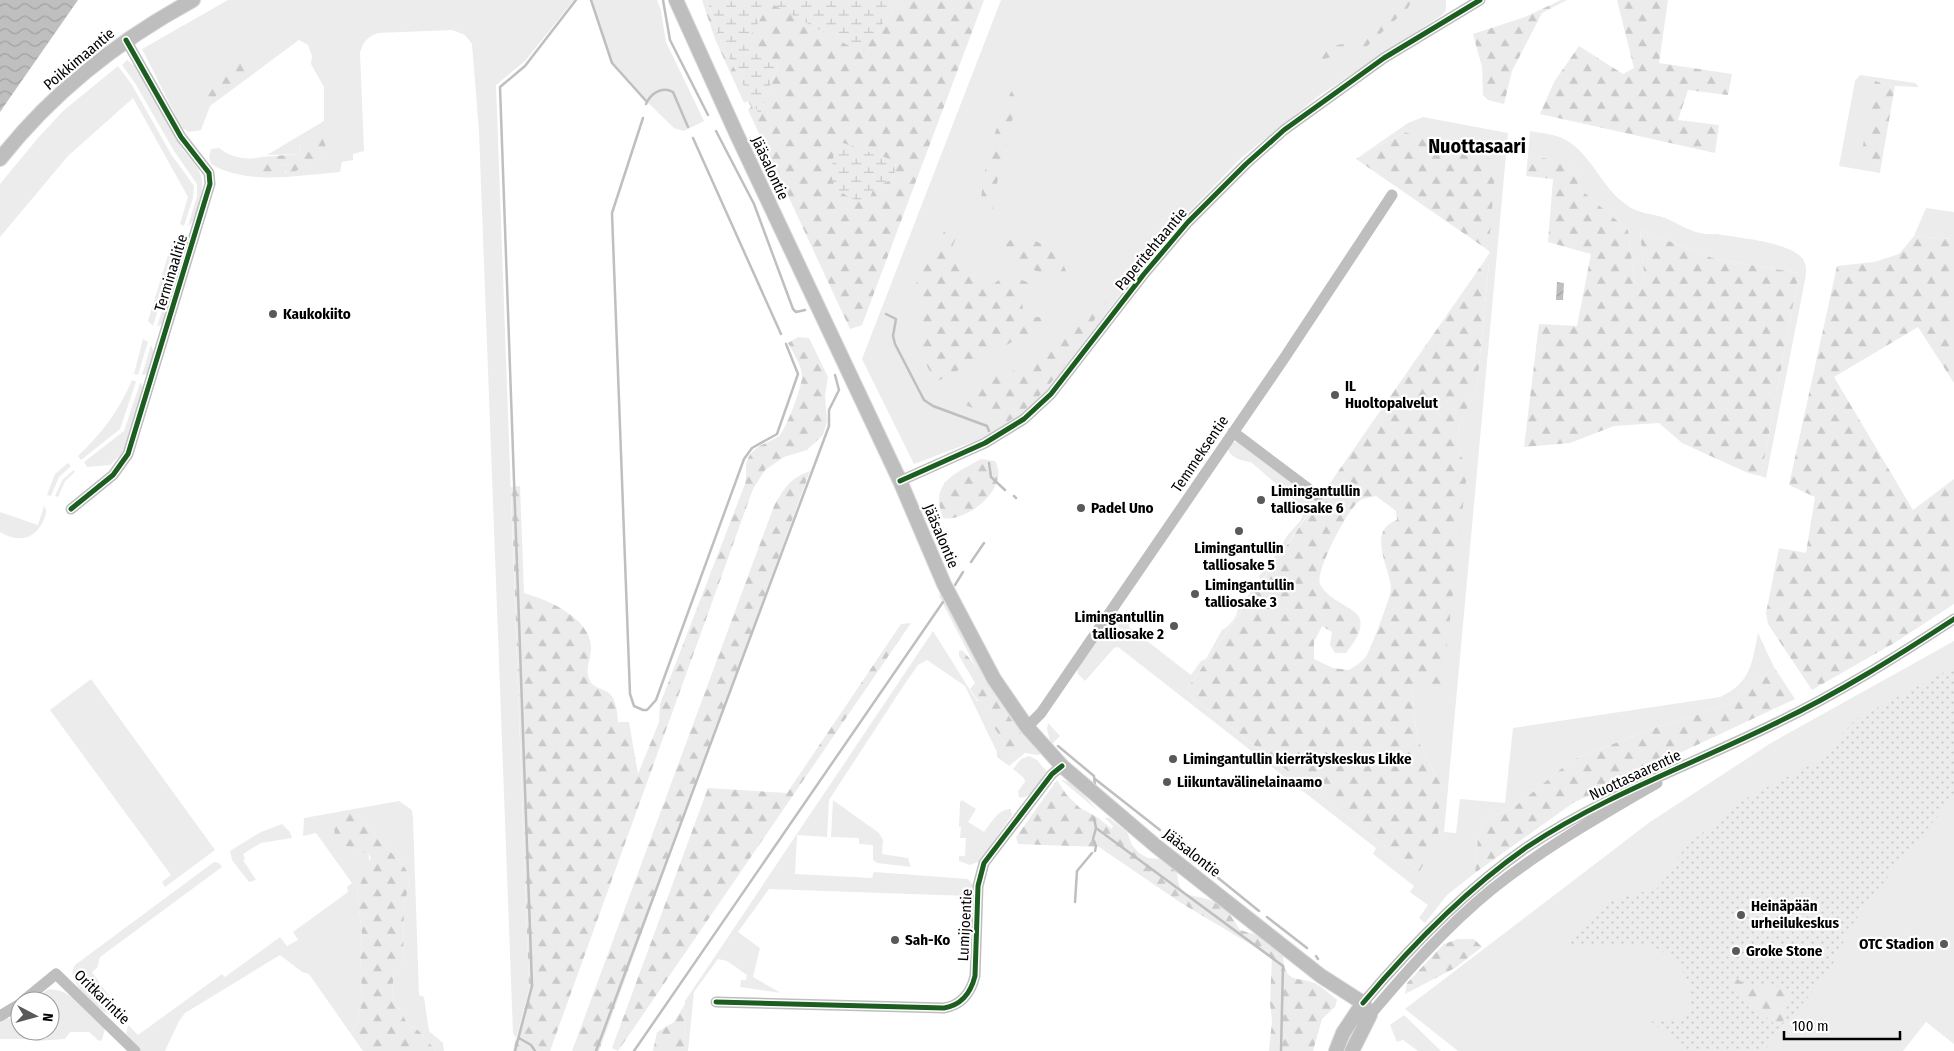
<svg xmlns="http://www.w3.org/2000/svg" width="1954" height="1051" font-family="'Fira Sans Condensed',sans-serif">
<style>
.grass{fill:#ececec}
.forest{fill:url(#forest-firs);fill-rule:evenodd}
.wetland{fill:url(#wetland-marsh)}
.park{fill:url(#park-dots);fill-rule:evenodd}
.water{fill:url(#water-waves)}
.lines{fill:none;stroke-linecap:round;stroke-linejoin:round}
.stream{stroke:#bfbfbf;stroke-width:2.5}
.major-casing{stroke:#dbdbdb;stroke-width:16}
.minor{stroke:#bebebe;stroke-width:11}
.major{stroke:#bebebe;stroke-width:14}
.cycleway-casing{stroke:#fff;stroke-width:8}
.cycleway{stroke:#1b5e20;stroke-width:5}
.poi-dot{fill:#595959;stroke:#fff;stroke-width:2}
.labels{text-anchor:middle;stroke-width:4.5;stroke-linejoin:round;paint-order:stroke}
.street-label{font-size:15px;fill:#000;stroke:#fff}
.poi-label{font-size:15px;font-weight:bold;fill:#000;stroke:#fff;text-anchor:start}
.district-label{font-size:20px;font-weight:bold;fill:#000;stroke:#fff}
</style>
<defs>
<pattern id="forest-firs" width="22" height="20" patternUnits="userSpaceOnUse" patternTransform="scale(1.25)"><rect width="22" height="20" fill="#ececec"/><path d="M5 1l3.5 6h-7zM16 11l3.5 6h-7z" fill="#c9c9c9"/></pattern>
<pattern id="wetland-marsh" width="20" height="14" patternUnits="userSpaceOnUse" patternTransform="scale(1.25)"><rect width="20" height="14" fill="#ececec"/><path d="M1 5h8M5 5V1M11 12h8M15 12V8" fill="none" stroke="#c9c9c9"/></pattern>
<pattern id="park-dots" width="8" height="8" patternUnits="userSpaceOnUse" patternTransform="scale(1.25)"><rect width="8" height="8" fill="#ececec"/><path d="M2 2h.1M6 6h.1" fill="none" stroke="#c9c9c9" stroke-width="1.8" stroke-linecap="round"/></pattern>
<pattern id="water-waves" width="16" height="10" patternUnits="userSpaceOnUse" patternTransform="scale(1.25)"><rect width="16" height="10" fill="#bfbfbf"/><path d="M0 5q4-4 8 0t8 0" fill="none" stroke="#a2a2a2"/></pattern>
</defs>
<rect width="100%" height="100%" fill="#fff"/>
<path class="grass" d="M228,0H574L525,61L496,85L529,989L516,1038L513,1033L479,132L472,44L465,35L452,30L378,33C367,37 363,42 360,53L364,151L353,154V160L342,162L340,172C300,175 248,186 211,164L209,157L211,149L219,148C231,157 245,161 261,157L257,161L276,168L282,165L292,164L285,171V173L292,174L306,163L325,156L300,145L299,154L267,155L324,121V87L311,64L312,56L308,45L299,40L210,106L201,130L189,132L182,128L142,49Z
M590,0H657L661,11L666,42L704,121L684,131L674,128L642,97L613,63Z
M1001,0H1446V10L1442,15L1320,95L1241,158L1183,218L1138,271L1046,393L1018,417L983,438L914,464L862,359Z
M127,60L135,66C151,92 165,120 181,147C187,157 198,164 201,176C205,187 199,220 188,226L197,196V184L174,151L135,83L122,65Z
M118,66L132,85L171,154L194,186L193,198L184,226L180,224L188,197L133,98L68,156L0,237V184L38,138L63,111Z
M1860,75L1915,83L1919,87L1895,86L1875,81L1877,165L1881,166L1880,173L1839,166L1855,81Z
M1423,117L1508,133L1444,832L1456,833L1460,799L1505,803L1513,728L1720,697C1751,683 1752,663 1758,633L1774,667L1731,704L1654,728L1572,760L1512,809L1487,818L1478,837L1475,873L1447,895L1425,923L1419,918L1428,905L1410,892L1414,886L1373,854L1376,848L1118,647L1114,648L1085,681L1078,674L1077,669L1101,633L1114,636L1120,629L1114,623L1112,616L1116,612L1131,620L1129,627L1191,675L1201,661L1206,659L1222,630C1229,627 1238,616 1238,608L1260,580L1259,576L1271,563L1287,536L1301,520L1305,509L1251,462C1242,461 1231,458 1228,449L1233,442H1237L1317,501L1185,692L1419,872L1440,783L1417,739L1412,689L1441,687L1461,457L1457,444L1459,426L1477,387L1489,264L1485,260L1490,252L1485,248L1489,245L1404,132L1356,159L1408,123Z
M1530,131C1541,133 1554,134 1564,139C1591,153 1600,185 1624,203C1638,215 1655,213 1670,220C1686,228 1698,236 1717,234C1738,238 1794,242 1804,261C1807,267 1806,274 1805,280L1766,478L1761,476L1799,273L1715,259L1640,230L1645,284L1635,285L1628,230L1580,189L1574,165L1528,155Z
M1926,208L1954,212V239L1914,236Z
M175,241L179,242L153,326L148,321L172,242Z
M182,244L186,249L163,323L157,327Z
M143,339L148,342L138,375L134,374Z
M151,345L154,352L148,374L142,375Z
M132,380L136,382L120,429L81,460L78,456C102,433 119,411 132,380Z
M140,383L144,387L123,452L110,465L87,467L84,462L124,431Z
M68,463L71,466L59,477L51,496L47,495L55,474Z
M74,470L75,472L65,481L58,497L55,496L63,479Z
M44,506C47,510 46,512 45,517C37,539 19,544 0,532V512L38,525Z
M942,590L1043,752L1038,755L1025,753L1009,766L997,757V752L965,686L927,660L918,665L906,682L829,800L827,837L797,835L795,874L872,878L874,872L968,879L973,885V890L967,896L769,889L738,932L760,948L753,977L781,993L740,987L741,980H746L747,975L727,961L718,959L694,992L688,1051H684L685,1001L933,631L977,701L982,700L986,706L985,712L1005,744L1001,751L1015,759L983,681L939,596Z
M1954,641V1044L1926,1022L1903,1051H1458L1405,1009L1650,822L1771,743Z
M91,679L215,850L165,887L162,882L171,875L50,710Z
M1048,723L1060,736L1051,745L1047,729Z
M1029,756L1037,760L1047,772C1040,781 1031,801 1019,797L1018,791L1025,782L1024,778L1013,769L1021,759Z
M1060,779L1074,784L1098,811Z
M833,800L879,833L883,840L882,854L908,858L911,867L877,863L873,860V845L859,844V838L831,837Z
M962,800L976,809L968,822L984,832C991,823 999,808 1011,809L1012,815L980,861L970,865L959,861V856H965L966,838H960L961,827H959L960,802Z
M399,801L412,810L413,818L419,995L424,997L429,1031L443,1043L444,1051H436L419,1031L407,1023L394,1000L392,989L394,975L403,965L404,908L410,877L405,868L356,813L350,848L368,854L370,862L357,892L362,934L360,947L362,1001L358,1021L351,1034L309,974L302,972L280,955L185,1013L179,1021L165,1051H139L126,1034L128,1025L138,1035L222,974L225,977L280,937L287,946L298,940L293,932L348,892L347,887L352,883L316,833L303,836L304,818Z
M282,824L290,832L292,838L261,843L243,854L245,859L243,860L256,880L249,882L232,860L230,851L261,832Z
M214,862L219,863L222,867L100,957L97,968L92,972L120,1012L115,1016C104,1017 75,988 73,976C72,972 73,969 75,965Z
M47,990C70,986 91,1015 105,1029L102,1040L99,1041L89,1032H70L65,1039L36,1041L32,1031H50V1001H32Z
M1404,1015L1441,1051H1418L1403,1040L1397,1042L1390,1025Z
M8,1018L20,1024V1031H23L25,1039H0V1021Z"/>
<path class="forest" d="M702,0H707L722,45L760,115L777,65L743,46L770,2L862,52L899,0H984L862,325L850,329L748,110L751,107L748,101L744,103L715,39ZM896,161L894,178L874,188Z
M1398,0H1412L1408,8L1366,47L1307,64L1333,46L1363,40Z
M1561,0H1567L1542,13L1512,71L1504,104L1488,100L1483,95L1482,67L1473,34L1525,17Z
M1617,0H1668L1659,63L1732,74L1728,95L1688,90L1678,120L1719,125L1715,153L1540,114L1554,82L1579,46L1623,74L1634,68Z
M235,59H240L248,66V72L208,102L203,100L205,95L222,81L223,70Z
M1875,81L1895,86L1881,166L1877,165L1862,151Z
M1014,86L1018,97L996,187L990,227C988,222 983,215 982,209C978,179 1000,112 1014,86Z
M1404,132L1496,161L1489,245L1485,248L1356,159Z
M315,135H322L328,154L325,156L307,163L292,174H287L285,171L290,164L282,165L271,173H257V161L261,157L299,154C300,142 304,140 315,135Z
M1528,155L1574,164L1580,189L1628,230L1635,285L1645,284L1640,230L1715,259L1799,273L1761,476L1748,473L1682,443L1659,423L1614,426L1570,443L1524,447L1539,324L1577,326L1591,254L1548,242L1553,179L1526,176Z
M951,223L957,236L945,263C973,259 974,280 994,284L1006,274L1032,284L1021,291L1023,310L1029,317H1045L1031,332L936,382C912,339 916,345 930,298L913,300C916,272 934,244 951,223Z
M1014,235C1033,236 1062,252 1066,272L1051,276L1013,263L1004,253L1006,245Z
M1914,236L1954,239V383L1918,327L1834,377L1913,510L1954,479V604L1896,642L1812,690L1768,624L1766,613L1779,548L1806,553L1815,497L1789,485L1837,266L1874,262L1899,254Z
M1485,260L1489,263L1477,387L1459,426L1457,444L1461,457L1468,463L1442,687L1412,690L1417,739L1440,783L1438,838L1419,872L1185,692ZM1376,496L1396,511L1397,520C1365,531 1391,570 1391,589C1391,596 1371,648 1367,655C1364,661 1355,666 1349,670L1333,668L1314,659V642L1322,626L1332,632L1330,645L1335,653H1346C1353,644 1363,631 1360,619C1356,607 1328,601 1320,584C1315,571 1347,511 1358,502C1362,498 1371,497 1376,496Z
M1106,288L1110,296C1081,338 1052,396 1007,422L958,402L961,396L997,373L1006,375L1043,353Z
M798,337L809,338L828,377L825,396L827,421L823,435L807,450L784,457L765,470L753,489L550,1051H513L529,989L511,487L520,486L524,593C548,600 591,618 591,648C591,660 584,669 590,681C594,689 603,688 609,693C617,700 617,713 618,722H629L638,774L659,722L660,704L745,484C748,474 743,465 750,455C757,444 769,443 779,436C786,430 803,384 802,375C801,365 793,352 788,343Z
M981,459L995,461C1011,487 967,523 943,518C929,482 955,474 981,459Z
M810,471L599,1051H572L774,506C785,487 789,479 810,471Z
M911,623L618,1051L612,1048L708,788L787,793L901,624Z
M962,650L971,660L1025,740L1021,751L1011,761L1001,760L997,752L1001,751L1005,744L984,712L986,706L982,700L978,701L970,689L975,683L959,656V651Z
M1774,667L1795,699L1573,803L1475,873L1478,837L1487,818L1512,809L1572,760L1654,728L1731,704Z
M1057,780L1066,794L1080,808L1097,817L1112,829L1113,826L1105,818H1109L1127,832L1132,845L1139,853L1148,858L1160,859L1177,872C1179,901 1193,893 1213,901C1226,906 1233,919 1240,930L1257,935L1283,956C1284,987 1302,975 1318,985C1325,989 1331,995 1337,1000L1335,1007L1322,1019L1313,1051H1269L1272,1021L1270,1003L1272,957L1181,903L1099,847L1018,844L1016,837Z
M350,812L356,813L405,868L410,877L404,908L403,965L394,975L392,989L394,1000L407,1023L419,1031L436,1051H363L351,1034L358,1021L362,1001L360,947L362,934L357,892L371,858L368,854C359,851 346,848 339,842C329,832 337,813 350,812Z
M1458,939H1474L1482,947L1455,968L1405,994L1407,983L1444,944Z
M1735,977C1756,994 1767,981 1790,993L1783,1023L1776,1025L1735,992L1730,984Z
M685,1004L684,1051H653L657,1032L674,1022Z"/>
<path class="wetland" d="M707,0H899L862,53L770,3L744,46L777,65L760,116L722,45Z
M840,142L896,161L894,178L874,188L867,205C843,194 826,190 833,160C834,153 834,147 840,142Z"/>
<path class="park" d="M1954,667V797L1893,870L1850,928L1830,970L1764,1051H1687L1648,1019H1685L1691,1010L1689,983L1675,958L1648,945L1571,944L1570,937L1612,900L1658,888L1687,845L1748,797L1818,761L1856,719ZM1735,977L1747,986L1779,987L1790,993L1783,1023L1776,1025L1735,992L1730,984Z"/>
<path class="water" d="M0,0H78L0,112Z
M1557,282L1564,283L1563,300H1556Z"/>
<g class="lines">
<path class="stream" d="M591,0L612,63L647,102
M663,0L670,40L708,115
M646,104C651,93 662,86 673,92L688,127
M643,118L612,213L630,694L634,706L643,710H647L656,700L744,459L752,448L777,434L798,374L786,344
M716,131L754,204L793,309L796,312L805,310
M693,138L781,334
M886,314L896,319L893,336L895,344L924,400L933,406L987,426L989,431
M989,463L991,477L1005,490
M1014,496L1016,498
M971,562L984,543
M955,585L963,572
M1058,746L1094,776L1095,786
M1095,779L1160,830
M1094,818L1096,828L1093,839L1096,846L1095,851
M1096,828L1283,966L1281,1051
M1170,838L1208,870
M1217,877L1259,911
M1075,902L1077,871L1092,853
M1267,917L1307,948
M1316,956L1318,959
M519,1038L531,1045L535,1051
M515,1051L532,986L500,87L525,66L576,0
M596,1051L829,426V410L839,390L835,375
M634,1051L943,602"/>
<defs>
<path id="major" d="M676,0L737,135L900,481L944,584L994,679L1027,727L1062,766L1156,846L1321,976L1363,1003L1370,1015
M0,159C52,93 119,40 193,0
M1336,1051L1343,1033L1363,1003
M1352,1051L1370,1015"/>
</defs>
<use href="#major" class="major-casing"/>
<path class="minor" d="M1233,432L1318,496
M900,481L985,443L1024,419L1051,394L1144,274L1188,222L1246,164L1284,130L1384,58L1480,0
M71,509L113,475L128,454L210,184L209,173L181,137L126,40
M1027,727L1041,713L1283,360L1392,195
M23,1001L56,974L135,1051
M716,1002L944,1008C962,1005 971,992 975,976L978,886L984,863L1052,774L1062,766
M1363,1003C1411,946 1465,890 1527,847C1605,795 1691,765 1774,724C1837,694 1896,657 1954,619
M1370,1015C1407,971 1446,927 1491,890C1542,849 1600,816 1657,783
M0,1016L20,1004"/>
<use href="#major" class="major"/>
<defs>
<path id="cycleway" d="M900,481L985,443L1024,419L1051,394L1144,274L1188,222L1246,164L1284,130L1384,58L1480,0
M71,509L113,475L128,454L210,184L209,173L181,137L126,40
M716,1002L944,1008C962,1005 971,992 975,976L978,886L984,863L1052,774L1062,766
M1363,1003C1411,946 1465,890 1527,847C1605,795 1691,765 1774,724C1837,694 1896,657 1954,619"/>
</defs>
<use href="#cycleway" class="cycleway-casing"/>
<use href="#cycleway" class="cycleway"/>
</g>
<g class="poi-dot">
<circle cx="273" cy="314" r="5"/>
<circle cx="1335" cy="395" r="5"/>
<circle cx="1261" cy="500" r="5"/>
<circle cx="1081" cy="508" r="5"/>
<circle cx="1239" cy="531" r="5"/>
<circle cx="1195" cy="594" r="5"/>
<circle cx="1174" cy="626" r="5"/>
<circle cx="1173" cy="759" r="5"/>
<circle cx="1167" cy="782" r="5"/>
<circle cx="1741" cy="915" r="5"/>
<circle cx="895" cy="940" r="5"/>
<circle cx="1944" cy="944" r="5"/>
<circle cx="1736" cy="951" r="5"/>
</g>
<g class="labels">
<g class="street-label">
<text transform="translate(79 59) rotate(-40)" y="5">Poikkimaantie</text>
<text transform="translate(770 168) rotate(65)" y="5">Jääsalontie</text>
<text transform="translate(1151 249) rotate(-50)" y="5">Paperitehtaantie</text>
<text transform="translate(171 273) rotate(-73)" y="5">Terminaalitie</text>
<text transform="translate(1200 454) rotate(-56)" y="5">Temmeksentie</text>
<text transform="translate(941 536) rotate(67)" y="5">Jääsalontie</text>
<text transform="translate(1635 775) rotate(-25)" y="5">Nuottasaarentie</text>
<text transform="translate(1192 853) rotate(38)" y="5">Jääsalontie</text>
<text transform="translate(965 925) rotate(-87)" y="5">Lumijoentie</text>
<text transform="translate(102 997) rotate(44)" y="5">Oritkarintie</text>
</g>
<g class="poi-label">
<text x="283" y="319">Kaukokiito</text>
<text x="1345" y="391">IL<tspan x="1345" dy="17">Huoltopalvelut</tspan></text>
<text x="1271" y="496">Limingantullin<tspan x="1271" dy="17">talliosake 6</tspan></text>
<text x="1091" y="513">Padel Uno</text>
<text x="1239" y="553" text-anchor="middle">Limingantullin<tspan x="1239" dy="17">talliosake 5</tspan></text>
<text x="1205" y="590">Limingantullin<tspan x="1205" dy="17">talliosake 3</tspan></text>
<text x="1164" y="622" text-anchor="end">Limingantullin<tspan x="1164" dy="17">talliosake 2</tspan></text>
<text x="1183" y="764">Limingantullin kierrätyskeskus Likke</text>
<text x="1177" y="787">Liikuntavälinelainaamo</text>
<text x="1751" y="911">Heinäpään<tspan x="1751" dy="17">urheilukeskus</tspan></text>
<text x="905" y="945">Sah-Ko</text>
<text x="1934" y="949" text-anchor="end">OTC Stadion</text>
<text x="1746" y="956">Groke Stone</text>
</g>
<g class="district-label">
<text x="1477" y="153">Nuottasaari</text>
</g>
</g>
<g transform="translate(35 1016) rotate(96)"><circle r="24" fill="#ffffff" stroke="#999999"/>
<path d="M0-4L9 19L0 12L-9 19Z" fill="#595959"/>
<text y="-8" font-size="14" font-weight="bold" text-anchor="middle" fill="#000000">N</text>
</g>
<path d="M1784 1031v8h116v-8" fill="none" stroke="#000000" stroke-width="2.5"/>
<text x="1792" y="1031" font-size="15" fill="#000000" stroke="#ffffff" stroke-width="4" paint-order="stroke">100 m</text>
</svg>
